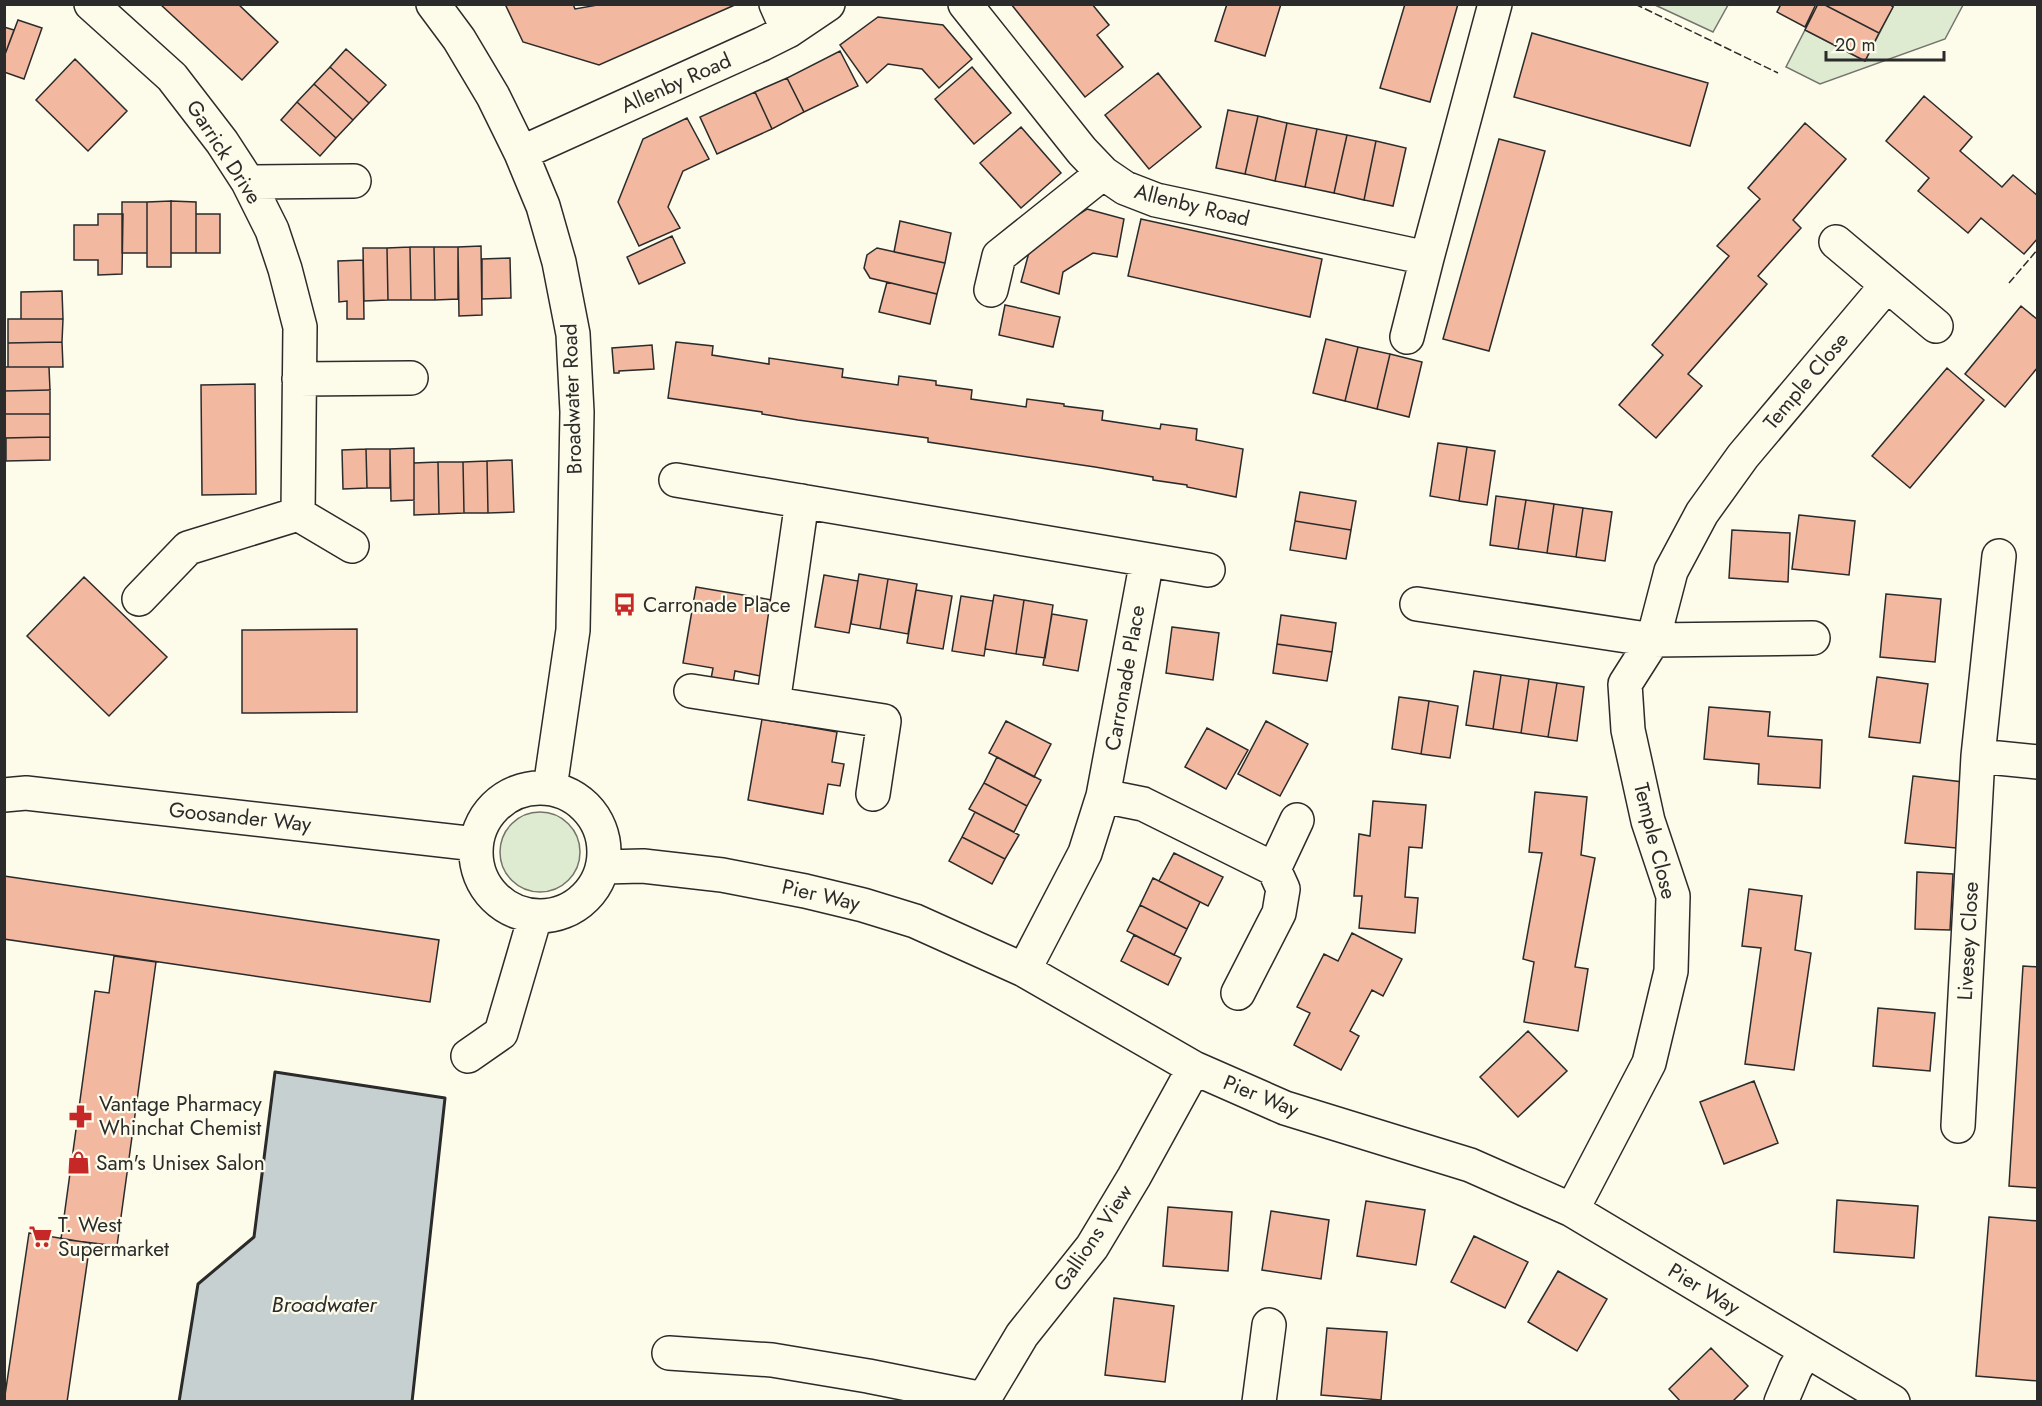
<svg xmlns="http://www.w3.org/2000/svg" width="2042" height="1406" font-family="Jost,sans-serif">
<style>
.green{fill:#deebd1;stroke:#74746e;stroke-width:1.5}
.water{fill:#c7d0d0;stroke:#74746e;stroke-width:1.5}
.building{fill:#f2b8a0;stroke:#2b2b2b;stroke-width:1.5}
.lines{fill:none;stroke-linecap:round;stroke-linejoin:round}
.minor-casing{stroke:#2b2b2b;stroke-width:36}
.minor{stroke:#fdfbea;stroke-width:33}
.fence{stroke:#2b2b2b;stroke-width:1.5;stroke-dasharray:8 3;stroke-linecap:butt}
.wall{stroke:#2b2b2b;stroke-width:3}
.labels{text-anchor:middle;stroke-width:4.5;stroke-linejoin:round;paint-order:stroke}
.street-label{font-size:21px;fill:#2b2b2b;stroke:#fdfbea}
.poi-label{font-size:21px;fill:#2b2b2b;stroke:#fdfbea;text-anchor:start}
.water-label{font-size:22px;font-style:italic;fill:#2b2b2b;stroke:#fdfbea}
</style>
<rect width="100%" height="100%" fill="#fdfbea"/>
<path class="green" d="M1655,5H1728L1713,32Z
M1894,5H1963L1945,39L1820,84L1786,67L1805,30L1865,61Z
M500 852a40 40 0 1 1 80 0a40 40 0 1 1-80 0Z"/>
<path class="water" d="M275,1072L445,1098L412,1401H179L198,1284L254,1237Z"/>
<path class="building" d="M160,4H238L278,42L242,80Z
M505,4H573L575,9L603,4H737L599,65L523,42Z
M1011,4H1092L1109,25L1097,35L1123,67L1085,97Z
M1227,4H1281L1265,56L1215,41Z
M1405,4H1458L1430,102L1380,88Z
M1781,4H1816L1805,27L1777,12Z
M1818,4H1823L1879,33L1865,61L1805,30Z
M1823,4H1889L1893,7L1879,33Z
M878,17L943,25L972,59L939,88L922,69L888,64L867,83L840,45Z
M18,20L42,28L24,79L4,72V57Z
M4,27L14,30L4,57Z
M1532,33L1708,83L1690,146L1514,97Z
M346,49L386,85L369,103L330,67Z
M840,51L858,86L804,112L787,78Z
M75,59L127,111L88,151L36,100Z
M330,67L369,103L353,120L314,84Z
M972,67L1011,113L974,144L935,99Z
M1158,73L1201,127L1149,169L1105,115Z
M787,78L804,112L772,129L755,92Z
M314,84L353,120L336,138L297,102Z
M755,92L772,129L717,154L700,117Z
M1924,96L1972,137L1960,151L2002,187L2013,175L2038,196V238L2024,254L1981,218L1968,233L1918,191L1929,178L1886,141Z
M297,102L336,138L320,156L281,120Z
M1228,110L1258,116L1245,174L1216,168Z
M1258,116L1287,123L1275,181L1245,174Z
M687,118L709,159L683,171L668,207L680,228L639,246L618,202L643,139Z
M1287,123L1317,129L1305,187L1275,181Z
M1805,123L1846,159L1793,220L1801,228L1758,276L1767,284L1688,374L1702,386L1656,438L1619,405L1663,355L1652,345L1729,256L1717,246L1760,199L1748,188Z
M1021,127L1061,173L1021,208L980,163Z
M1317,129L1347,135L1334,193L1305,187Z
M1347,135L1376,141L1364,200L1334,193Z
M1499,139L1545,151L1489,351L1443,339Z
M1376,141L1406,148L1393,206L1364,200Z
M171,201V267H147V202Z
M171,201L196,202V253H171Z
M122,202H147V253H122Z
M1087,209L1124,219L1117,257L1093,253L1063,272L1059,294L1021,282L1031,245Z
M98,214H123L122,274L98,275V260H74V225H98Z
M196,214H220V253H196Z
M1141,219L1322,259L1310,317L1128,276Z
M900,221L951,233L945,263L894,252Z
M672,236L685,263L639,284L627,257Z
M481,246L482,315L459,316L458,247Z
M410,247L411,300H388L387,248Z
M410,247H434L435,300H411Z
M434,247H458V299L435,300Z
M363,248H387L388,300L364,301Z
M877,248L945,263L937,294L870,278L864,268L867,255Z
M510,258L511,298L482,299V259Z
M363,260L364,319H347V301L339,302L338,261Z
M887,282L937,294L930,324L879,312Z
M62,291L63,319H21V292Z
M1005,305L1060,317L1053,347L999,335Z
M2021,306L2038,320V367L2005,407L1965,374Z
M8,319H63L62,342L8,343Z
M1326,339L1358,347L1345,401L1313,393Z
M62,342L63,367H8V343Z
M676,342L713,346L712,355L769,364V358L843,369L842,377L898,385L899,376L936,381V385L972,390L971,399L1026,407L1027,399L1064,404V406L1103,411L1102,420L1160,429L1161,424L1197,429L1196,440L1243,449L1236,497L1187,487V485L1153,480V477L1095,467L928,442V438L798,420L762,414V412L668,398Z
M652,345L654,369L619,371V373H614L612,348Z
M1358,347L1390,354L1377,409L1345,401Z
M1390,354L1422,362L1409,417L1377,409Z
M4,367H49L50,390L4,391Z
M1947,368L1984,400L1910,488L1872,456Z
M255,384L256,494L202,495L201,385Z
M50,390V414H4V391Z
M4,414H50V437L4,438Z
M50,437V460L6,461V438Z
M1438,443L1467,447L1459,501L1430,496Z
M1467,447L1495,451L1487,505L1459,501Z
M414,448V500L391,501L390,449Z
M366,449L367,488L343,489L342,450Z
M366,449H390V488H367Z
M512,460L514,512L488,513L487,461Z
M487,461L488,513H464L463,462Z
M438,462L439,514L414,515V463Z
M438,462H463L464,513L439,514Z
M1300,492L1356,501L1351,530L1295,521Z
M1496,496L1526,500L1518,549L1490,545Z
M1526,500L1554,504L1547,553L1518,549Z
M1554,504L1583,508L1576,557L1547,553Z
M1583,508L1612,512L1605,561L1576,557Z
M1799,515L1855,521L1849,575L1792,569Z
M1295,521L1351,530L1346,559L1290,550Z
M1732,530L1790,533L1788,582L1729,578Z
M859,574L888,579L880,629L851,624Z
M824,575L858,581L849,633L815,627Z
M84,577L167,657L109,716L27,636Z
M888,579L917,584L908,634L880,629Z
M696,587L778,601L765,677L735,671L733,683L711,679L713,668L683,663Z
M916,590L952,596L943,649L907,643Z
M1886,594L1941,599L1935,662L1880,657Z
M994,595L1024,600L1016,654L985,649Z
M961,596L993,601L984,656L952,651Z
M1024,600L1053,605L1045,658L1016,654Z
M1052,614L1087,620L1078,671L1043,665Z
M1281,615L1336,623L1332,652L1277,644Z
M1172,627L1219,633L1213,680L1166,673Z
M357,629V712L242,713V630Z
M1277,644L1332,652L1327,681L1273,673Z
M1474,671L1501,675L1493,729L1466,725Z
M1501,675L1529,679L1521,733L1493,729Z
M1877,677L1928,684L1920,743L1869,737Z
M1529,679L1557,683L1548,737L1521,733Z
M1557,683L1584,687L1577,741L1548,737Z
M1399,697L1429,701L1421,754L1392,749Z
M1429,701L1458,706L1450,758L1421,754Z
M1709,707L1770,712L1768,736L1822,740L1820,788L1758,784L1759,764L1704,759Z
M762,719L837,732L832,762L844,764L840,786L828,784L823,814L748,800Z
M1006,721L1051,744L1034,777L989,753Z
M1266,721L1308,744L1280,796L1238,774Z
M1207,728L1248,750L1226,789L1185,767Z
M997,757L1041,780L1027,806L984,783Z
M1913,776L1963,782L1956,848L1905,843Z
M984,783L1027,806L1014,832L969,809Z
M1535,792L1587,797L1581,855L1595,858L1575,967L1588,969L1578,1031L1524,1022L1534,962L1523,959L1542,853L1529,852Z
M1373,801L1426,805L1422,848L1409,847L1405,897L1418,898L1415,933L1359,928L1362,896H1354L1359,834L1370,836Z
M975,812L1019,835L1005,859L962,837Z
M962,837L1005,859L992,884L949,861Z
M1174,853L1223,877L1208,906L1159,881Z
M1917,872L1953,874L1950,930L1915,929Z
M4,876L439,940L430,1002L4,939Z
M1153,878L1200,902L1187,929L1140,905Z
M1749,889L1802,896L1795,950L1811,953L1794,1070L1745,1064L1761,948L1742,946Z
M1140,905L1187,929L1174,955L1127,931Z
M1352,933L1402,959L1383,996L1372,990L1350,1031L1359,1036L1341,1070L1294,1045L1310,1013L1297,1007L1324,954L1338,961Z
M1134,935L1181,958L1168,985L1121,961Z
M114,956L156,962L117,1246L61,1239L95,991L109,993Z
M2023,966L2038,967V1188L2009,1186Z
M1878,1008L1935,1013L1930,1071L1873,1066Z
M1528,1031L1567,1071L1518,1117L1480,1077Z
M1754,1081L1778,1143L1724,1164L1700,1102Z
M1837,1200L1918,1206L1914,1258L1834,1252Z
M1366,1201L1425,1210L1416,1265L1357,1256Z
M1168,1207L1232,1212L1228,1271L1163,1266Z
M1271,1211L1329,1220L1321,1279L1262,1270Z
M1989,1217L2038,1221V1381L1976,1376Z
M29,1233L90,1243L67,1402H4Z
M1474,1236L1528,1262L1505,1308L1451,1282Z
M1558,1271L1607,1299L1577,1351L1528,1322Z
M1114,1298L1174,1306L1165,1382L1105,1375Z
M1327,1328L1387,1332L1381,1400L1321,1395Z
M1711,1348L1748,1386L1732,1402H1681L1669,1389Z"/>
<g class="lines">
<defs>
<path id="minor" d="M91,4L172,77L222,142L248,182L272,230L285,269L300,327L298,514
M433,4L459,39L493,96L521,153L543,206L559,262L573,334L577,412L573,630L550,788
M776,4L788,31
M965,4L1082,151L1103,173L1125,188L1156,200L1427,258L1495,4
M521,153L762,44L788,31L828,4
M248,182L354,181
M1836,242L1936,326
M991,290L999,256L1103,173
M1407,337L1427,258
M299,379L411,378
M676,480L1208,570
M139,599L188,548L298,514L352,546
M1417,604L1653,640L1813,638
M691,691L884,721L873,794
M773,704L802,501
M1978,756L2038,762
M476 852a64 64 0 1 1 128 0a64 64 0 1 1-128 0Z
M4,795L26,793L476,844
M1103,796L1143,804L1274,869L1283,889L1279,913L1238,993
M603,867L643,866L722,875L805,891L863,905L915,921L1024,970L1194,1068L1285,1108L1470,1165L1572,1210L1893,1402
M1274,869L1297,820
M1024,970L1085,853L1103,796L1147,560
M468,1056L501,1033L535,917
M1958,1126L1978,756L1999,556
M1572,1210L1649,1063L1671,971L1673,896L1648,821L1628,730L1625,684L1653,640L1671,571L1702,513L1743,456L1887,285
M669,1353L772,1360L868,1376L983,1399
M982,1402L1022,1335L1092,1247L1134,1177L1194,1068
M1259,1402L1269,1325
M1781,1402L1795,1369L1806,1351"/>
</defs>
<use href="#minor" class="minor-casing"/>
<use href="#minor" class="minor"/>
<path class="fence" d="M1635,4L1778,73
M2009,283L2038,249"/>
<path class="wall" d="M179,1402L198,1284L254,1237L275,1072L445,1098L412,1402"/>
</g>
<defs>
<symbol id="bus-bare" viewBox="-9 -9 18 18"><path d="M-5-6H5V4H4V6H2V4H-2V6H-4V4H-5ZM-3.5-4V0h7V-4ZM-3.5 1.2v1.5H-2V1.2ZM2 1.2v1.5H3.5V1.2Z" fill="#c62828" stroke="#fdfbea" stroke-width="2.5" paint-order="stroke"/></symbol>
<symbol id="pharmacy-bare" viewBox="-9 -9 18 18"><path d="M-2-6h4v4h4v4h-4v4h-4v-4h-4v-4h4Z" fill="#c62828" stroke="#fdfbea" stroke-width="2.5" paint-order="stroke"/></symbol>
<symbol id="shop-bare" viewBox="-9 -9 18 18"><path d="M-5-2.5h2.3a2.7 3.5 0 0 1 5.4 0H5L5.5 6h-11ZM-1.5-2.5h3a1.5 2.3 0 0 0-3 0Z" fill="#c62828" stroke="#fdfbea" stroke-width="2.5" paint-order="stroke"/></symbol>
<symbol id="supermarket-bare" viewBox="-9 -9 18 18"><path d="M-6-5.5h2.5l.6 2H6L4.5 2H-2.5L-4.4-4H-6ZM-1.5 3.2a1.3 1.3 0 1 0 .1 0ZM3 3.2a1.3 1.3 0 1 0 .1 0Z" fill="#c62828" stroke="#fdfbea" stroke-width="2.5" paint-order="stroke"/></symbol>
</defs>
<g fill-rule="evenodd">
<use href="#bus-bare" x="608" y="588" width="33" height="33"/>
<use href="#pharmacy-bare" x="64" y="1100" width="33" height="33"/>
<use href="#shop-bare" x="62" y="1146" width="33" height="33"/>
<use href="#supermarket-bare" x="24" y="1220" width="33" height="33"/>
</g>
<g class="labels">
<g class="street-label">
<text transform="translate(676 83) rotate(-24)" y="7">Allenby Road</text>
<text transform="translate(224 152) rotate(57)" y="7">Garrick Drive</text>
<text transform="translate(1192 205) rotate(14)" y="7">Allenby Road</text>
<text transform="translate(1806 381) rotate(-50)" y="7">Temple Close</text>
<text transform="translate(572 399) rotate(-92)" y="7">Broadwater Road</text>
<text transform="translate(1125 678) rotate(-80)" y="7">Carronade Place</text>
<text transform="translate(240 817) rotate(6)" y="7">Goosander Way</text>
<text transform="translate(1655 841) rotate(76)" y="7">Temple Close</text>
<text transform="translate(821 895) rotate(13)" y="7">Pier Way</text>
<text transform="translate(1968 941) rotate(-87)" y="7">Livesey Close</text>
<text transform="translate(1261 1096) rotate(22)" y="7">Pier Way</text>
<text transform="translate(1093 1238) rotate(-56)" y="7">Gallions View</text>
<text transform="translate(1704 1289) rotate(31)" y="7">Pier Way</text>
</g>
<g class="poi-label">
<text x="643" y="612">Carronade Place</text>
<text x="99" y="1111">Vantage Pharmacy<tspan x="99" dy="24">Whinchat Chemist</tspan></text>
<text x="96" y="1170">Sam's Unisex Salon</text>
<text x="58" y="1232">T. West<tspan x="58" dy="24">Supermarket</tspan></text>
</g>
<g class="water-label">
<text x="324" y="1312">Broadwater</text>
</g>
</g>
<rect width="2042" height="1406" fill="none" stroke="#2b2b2b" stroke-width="12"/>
<path d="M1826 51v9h118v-9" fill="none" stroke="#2b2b2b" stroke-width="3"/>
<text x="1835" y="51" font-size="18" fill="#2b2b2b" stroke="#fdfbea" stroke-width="4.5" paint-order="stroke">20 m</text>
</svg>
